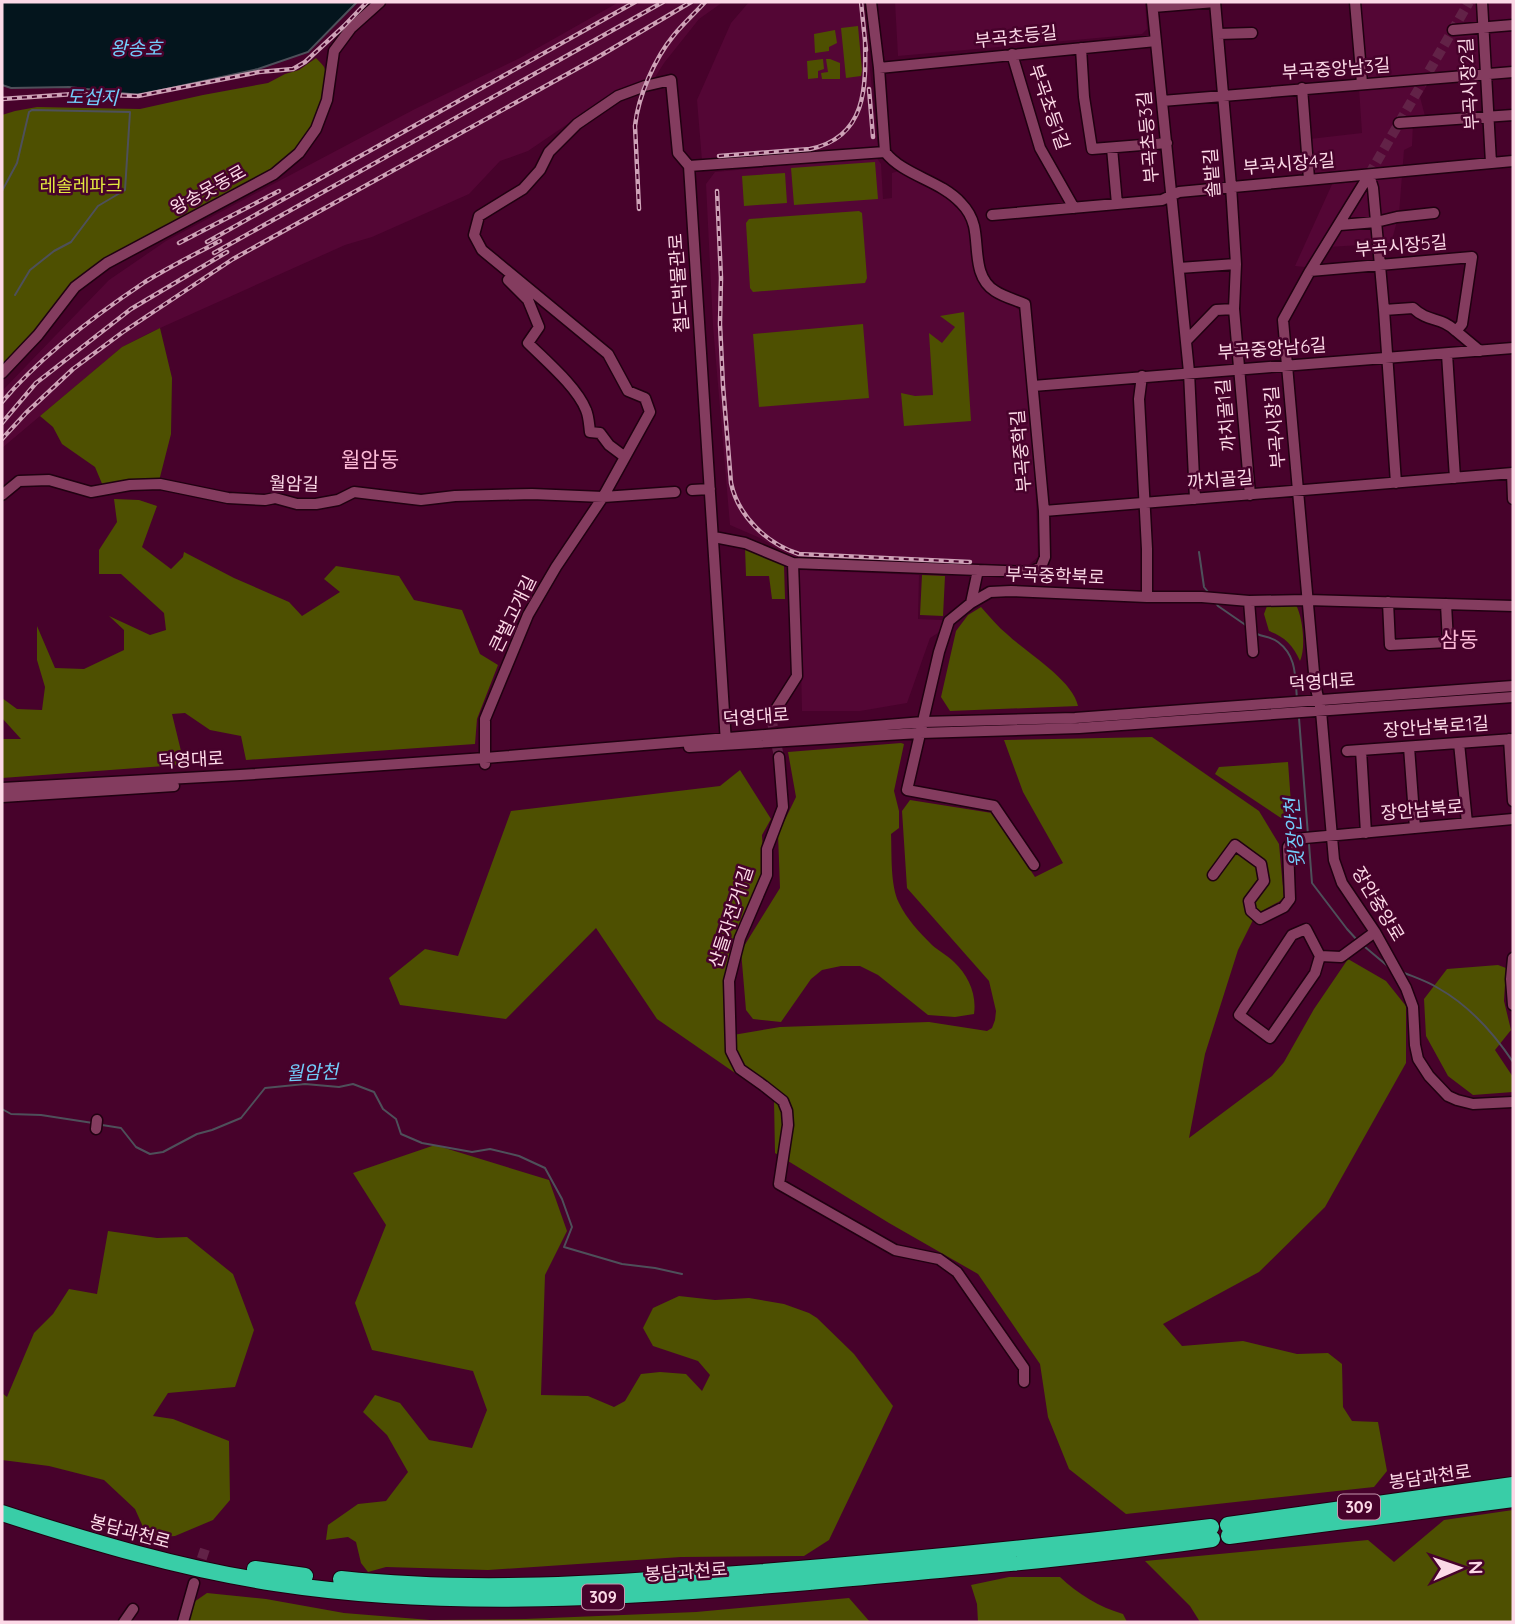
<svg xmlns="http://www.w3.org/2000/svg" width="1515" height="1624" font-family="Quicksand,'Noto Sans KR',sans-serif">
<style>
.built{fill:#540635}
.green{fill:#4e5001}
.water{fill:#04151d;stroke:#4e505a;stroke-width:2}
.lines{fill:none;stroke-linecap:round;stroke-linejoin:round}
.stream{stroke:#4e505a;stroke-width:2}
.minor-tunnel{stroke:#622247;stroke-width:10;stroke-dasharray:10 5;stroke-linecap:butt}
.minor-casing{stroke:#200111;stroke-width:13}
.highway-casing{stroke:#200111;stroke-width:18}
.minor{stroke:#843c5f;stroke-width:10}
.highway{stroke:#39cda7;stroke-width:16}
.rail-casing{stroke:#cea2b7;stroke-width:4.5}
.rail{stroke:#47022b;stroke-width:2;stroke-dasharray:5;stroke-linecap:butt}
.labels{text-anchor:middle;stroke-width:5;stroke-linejoin:round;paint-order:stroke}
.shield{fill:#47022b;stroke:#c698af;stroke-width:2}
.shield-label{font-size:16px;font-weight:bold;fill:#fcd9e7}
.street-label{font-size:18px;fill:#fcd9e7;stroke:#47022b}
.park-label{font-size:18px;fill:#e2e83f;stroke:#47022b}
.water-label{font-size:19px;font-style:italic;fill:#72cdfa;stroke:#47022b}
.quarter-label{font-size:21px;fill:#fcb9d6;stroke:#47022b}
</style>
<rect width="100%" height="100%" fill="#47022b"/>
<path class="built" d="M619,2H723L699,19L664,63L654,79L616,91L528,151L500,161L469,194L372,237L345,245L149,333L122,347L2,448V391L109,280L166,241L415,109L520,58Z
M749,2H863L878,147L702,161L697,100L731,23Z
M895,2H1145L1147,29L1142,34L898,56Z
M1360,2H1513V69L1429,82L1420,97L1425,116L1413,124L1412,146L1404,150L1399,214L1391,243L1329,247L1314,268L1295,266L1334,180L1303,181L1301,140L1362,133L1359,88Z
M876,157L881,164L883,199L892,198V173L902,170L939,190L958,204L970,228L975,270L1020,311L1035,477L1038,557L1026,567L795,559L760,538L730,525L713,326L706,184L715,172Z
M799,570L919,575L918,619L943,620L941,631L930,638L907,703L860,711H802Z"/>
<path class="green" d="M858,26L862,70L861,76L846,78L841,28Z
M835,30L837,43L829,47V51L815,53L814,34Z
M316,58C318,60 323,65 324,67C333,89 309,137 294,154C288,161 279,166 272,172L104,261L70,284L33,333L2,366V115L15,111L37,107L140,109L203,95L268,83L285,74L299,70Z
M823,59L824,69L818,71V78L808,79L807,61Z
M826,59H830L840,63V79H822L821,73L828,72Z
M875,162L878,199L794,205L791,168Z
M785,173L787,203L744,206L742,176Z
M859,211L862,213L867,278L865,283L753,292L750,288L746,223L749,219Z
M964,312L971,421L904,426L901,393L915,396L933,395L929,333L942,343L955,327L940,316Z
M863,324L869,398L759,407L753,334Z
M160,328L172,378L171,434L159,481L103,486L95,467L62,444L53,427L40,416L122,347Z
M114,499L139,500L157,506L142,547L171,569L183,557L184,552L234,578L289,602L302,616L340,592L324,579L336,566L399,576L414,600L462,610L480,654L498,665L477,719L475,744L246,760L241,736L210,730L185,713L172,714L181,751L178,765L2,778V739H21L2,718V698L17,709L42,710L45,687L37,660V626L55,668L84,669L124,650V630L109,616L150,635L166,630L164,613L121,574H99V550L117,522Z
M745,547L784,565L785,599H772L769,576H746Z
M922,575L945,576L943,616L920,615Z
M1296,605C1303,618 1306,648 1300,661C1293,645 1285,637 1269,631L1264,614L1267,606Z
M981,607C990,617 998,627 1008,635C1027,653 1073,680 1078,706L950,711L941,697L956,631L968,615Z
M1152,737L1259,811L1279,844L1284,899L1256,914L1238,950L1205,1054L1189,1138L1272,1076L1284,1062L1314,1009L1348,959L1386,981L1406,1006V1063L1325,1207L1259,1272L1163,1324L1182,1346L1243,1341L1297,1354L1328,1353L1342,1364L1343,1407L1352,1421L1378,1422L1387,1471L1374,1487L1126,1514L1069,1469L1048,1417L1040,1364L978,1274L889,1223L775,1153L774,1100L657,1019L596,928L506,1019L400,1005L389,978L425,949L458,956L511,811L720,786L740,770L771,819L762,835L764,874L724,984L733,1035L780,1027L929,1022L987,1031L992,1028L995,1020L996,1011L989,981L907,888L902,811L910,800L992,813L1035,877L1063,863L1023,792L1004,740Z
M901,743L904,744L894,791L899,811V828L891,834C892,854 890,885 899,903C906,918 920,933 932,945C939,951 947,955 954,962C968,975 977,994 974,1014L955,1017L928,1015L878,975L860,966H841L822,970L811,979L781,1022L753,1019L746,1010L741,951L780,888L778,834L796,797L788,752Z
M1288,762L1292,817L1281,818L1215,774L1219,767Z
M1498,965L1506,968L1504,1001L1511,1030L1495,1050L1513,1077V1092L1473,1095L1448,1076L1426,1036L1424,999L1447,969Z
M435,1145L549,1180L567,1231L545,1275L541,1395L588,1396L614,1407L625,1401L641,1374L660,1372L686,1374L702,1391L710,1375L698,1361L653,1346L643,1328L653,1308L679,1296L715,1300L749,1298L784,1304L809,1313L817,1318L854,1354L893,1406L829,1540L804,1556L681,1557L488,1570L386,1567L368,1572L361,1563L356,1542L348,1537L326,1540L328,1525L358,1504L386,1501L408,1472L387,1435L363,1412L375,1395L400,1403L429,1440L472,1448L487,1410L473,1371L372,1350L355,1303L386,1225L353,1173Z
M108,1231L157,1238L187,1237L233,1274L254,1330L235,1387L168,1393L153,1416L173,1419L229,1441L230,1500L213,1520L175,1536L148,1538L135,1509L104,1480L49,1466L2,1460V1393L7,1397L34,1333L53,1314L69,1289L97,1294Z
M1513,1510V1622H1200L1190,1606L1145,1561L1368,1540L1394,1562L1444,1520Z
M1009,1577H1060C1078,1594 1099,1607 1123,1614L1127,1622H978L977,1604L971,1585Z
M207,1593L266,1599L344,1613L430,1620L525,1619L696,1612L849,1598L870,1622H189L194,1602Z"/>
<path class="water" d="M2,2H357L308,52L258,69L139,95L69,87L11,88L2,85Z"/>
<g class="lines">
<path class="stream" d="M2,191L17,163L29,112L32,110L130,112L125,190L98,206L71,242L54,251L30,270L15,295
M1199,552L1204,587L1208,592
M1215,602L1218,606L1247,626
M1257,634C1264,637 1272,637 1278,642C1297,656 1295,677 1297,699
M1299,718L1308,835
M1309,844L1312,883L1347,929L1358,941
M1365,947L1390,968
M1402,972C1414,977 1427,981 1438,988C1470,1006 1493,1032 1513,1062
M2,1109L11,1114L41,1115L93,1123
M102,1125L121,1128L136,1147L150,1154L163,1152L197,1134L212,1130L241,1118L265,1088L305,1084L339,1087L353,1084L374,1092L383,1109L396,1119L401,1134L422,1143L472,1152L490,1149L519,1156L545,1168L562,1199L572,1227L564,1247L622,1264L655,1268L682,1274"/>
<path class="minor-tunnel" d="M1369,175L1469,2
M771,717L779,757
M197,1573L206,1546"/>
<defs>
<path id="minor" d="M871,2L879,68L885,152
M1152,2L1189,372L1195,499
M1355,2L1362,83
M1482,2L1491,163
M1153,7L1215,2L1231,186L1236,264L1234,309L1250,495
M1453,30L1513,25
M1218,34L1252,33
M1081,48L1084,97L1092,149L1167,143
M1012,54L1040,148L1074,208
M879,68L1156,41
M1302,88L1309,179
M1162,101L1513,72
M1399,123L1513,115
M1112,148L1117,204
M689,166C701,359 714,551 726,743
M689,166L885,152
M1369,175L1310,271L1283,320L1315,684L1321,711L1334,860L1342,883L1375,932L1406,988L1413,1007L1415,1045L1418,1059L1429,1076L1448,1096L1457,1100L1473,1104L1513,1102
M1369,175L1373,188L1384,310L1396,483
M992,215L1162,200L1179,192L1513,161
M1340,225L1376,222L1397,217L1434,213
M1179,268L1236,264
M1310,271L1472,257L1462,324L1456,331L1480,351
M510,278L508,280L528,300L539,327L528,343C546,361 577,387 586,410C589,417 589,425 590,432L600,433L609,445L625,457
M1384,310L1413,308C1429,323 1440,316 1456,331
M1186,341L1216,310L1234,309
M1447,354L1455,478
M2,373L38,335L75,287L107,263L274,174L299,153L316,129L327,100L334,51L351,28L380,2
M1142,376L1139,399L1147,549V597
M1033,386C1193,372 1353,361 1513,348
M1512,473L1513,499
M692,490L710,489
M2,495L19,481L49,480L91,492L130,485L160,484L228,498L265,500L275,498L297,504H316L338,500L354,492L421,500L455,496L532,494L603,497L675,492
M1044,511L1513,473
M714,537L745,543L793,563L1031,572L1041,567L1045,557L1044,511L1025,304C1016,300 1004,297 995,291C973,277 979,248 974,226C972,218 967,209 961,203C940,180 904,176 885,152
M1249,601L1253,652
M1388,602L1390,645L1448,642L1446,604
M971,603L978,570
M771,717L797,676L793,563
M1509,739L1513,801
M1459,743L1467,823
M689,747L920,733L1079,728L1513,697
M1409,747L1415,828
M1361,750L1366,833
M1347,751L1513,739
M779,757L783,807L767,849V875L740,938L729,981L731,1051L740,1069L764,1086L783,1101L787,1111L788,1125L779,1184L895,1250L939,1259L957,1272L1024,1368V1382
M485,764V719L528,615L556,567L603,497L650,412L645,398L628,391L608,354L482,250L474,235L479,216L523,189L540,170L549,152L577,124L618,96L645,86L671,80L678,153L689,166
M2,788L240,775L485,758L923,722L1075,718L1513,686
M2,797L174,786
M1034,865L994,806L907,790L939,652L949,621L971,603L990,592L1011,591L1147,597H1202L1249,601L1307,600L1513,606
M1213,875L1235,845L1261,864L1264,881L1249,901L1251,911L1260,919L1284,907L1290,899L1288,847L1294,839L1513,819
M1320,956L1315,973L1270,1038L1239,1015L1292,935L1306,929L1320,956L1341,957L1375,932
M1513,958L1511,979L1513,1005
M96,1129L97,1120
M124,1622L133,1609
M183,1622L194,1583"/>
<path id="highway" d="M2,1513C91,1542 182,1569 275,1583C452,1610 631,1597 809,1582C943,1570 1078,1558 1212,1539
M1228,1525L1513,1485
M1229,1536L1513,1499
M255,1569L305,1576
M341,1579C473,1593 606,1584 737,1574C896,1562 1053,1546 1211,1527"/>
</defs>
<use href="#minor" class="minor-casing"/>
<use href="#highway" class="highway-casing"/>
<use href="#minor" class="minor"/>
<use href="#highway" class="highway"/>
<defs>
<path id="rail" d="M861,2L866,50
M869,89L873,137
M2,99L74,94L138,96L259,72L293,69L305,62L344,26L367,2
M719,156L810,149C867,137 866,87 865,40
M717,191L721,278L720,324L723,386L731,483C738,516 767,544 799,554L970,562
M639,209L635,126C638,96 655,58 674,35C684,23 695,13 705,2
M207,242L635,2
M179,243L279,191
M214,253L663,2
M2,402C39,358 97,314 145,282C169,267 195,254 220,241
M2,423L36,383L131,309L227,252
M2,439L26,413L73,369L123,332L233,259L598,57L691,2"/>
</defs>
<use href="#rail" class="rail-casing"/>
<use href="#rail" class="rail"/>
</g>
<g class="labels">
<g class="shield">
<rect x="1338" y="1494.5" width="42" height="25" rx="5"/>
<rect x="582" y="1584.5" width="42" height="25" rx="5"/>
</g>
<g class="shield-label">
<text x="1359" y="1513">309</text>
<text x="603" y="1603">309</text>
</g>
<g class="street-label">
<text transform="translate(1016 37) rotate(-6)" y="6">부곡초등길</text>
<text transform="translate(1336 69) rotate(-4)" y="6">부곡중앙남3길</text>
<text transform="translate(1469 84) rotate(-94)" y="6">부곡시장2길</text>
<text transform="translate(1049 107) rotate(71)" y="6">부곡초등1길</text>
<text transform="translate(1148 137) rotate(-95)" y="6">부곡초등3길</text>
<text transform="translate(1289 164) rotate(-5)" y="6">부곡시장4길</text>
<text transform="translate(1212 173) rotate(-94)" y="6">솔밭길</text>
<text transform="translate(208 190) rotate(-29)" y="6">왕송못동로</text>
<text transform="translate(1401 246) rotate(-5)" y="6">부곡시장5길</text>
<text transform="translate(679 283) rotate(-94)" y="6">철도박물관로</text>
<text transform="translate(1272 349) rotate(-4)" y="6">부곡중앙남6길</text>
<text transform="translate(1226 415) rotate(-95)" y="6">까치골1길</text>
<text transform="translate(1275 427) rotate(-95)" y="6">부곡시장길</text>
<text transform="translate(1021 451) rotate(-95)" y="6">부곡중학길</text>
<text transform="translate(1220 480) rotate(-5)" y="6">까치골길</text>
<text transform="translate(294 484) rotate(2)" y="6">월암길</text>
<text transform="translate(1055 576) rotate(2)" y="6">부곡중학북로</text>
<text transform="translate(513 614) rotate(-64)" y="6">큰벌고개길</text>
<text transform="translate(1322 682) rotate(-4)" y="6">덕영대로</text>
<text transform="translate(756 717) rotate(-4)" y="6">덕영대로</text>
<text transform="translate(1436 727) rotate(-4)" y="6">장안남북로1길</text>
<text transform="translate(191 760) rotate(-3)" y="6">덕영대로</text>
<text transform="translate(1422 810) rotate(-5)" y="6">장안남북로</text>
<text transform="translate(1378 904) rotate(59)" y="6">장안중앙로</text>
<text transform="translate(731 917) rotate(-72)" y="6">산들자전거1길</text>
<text transform="translate(1430 1477) rotate(-8)" y="6">봉담과천로</text>
<text transform="translate(130 1532) rotate(15)" y="6">봉담과천로</text>
<text transform="translate(686 1572) rotate(-4)" y="6">봉담과천로</text>
</g>
<g class="park-label">
<text x="81" y="192">레솔레파크</text>
</g>
<g class="water-label">
<text x="136" y="55">왕송호</text>
<text transform="translate(92 97) rotate(1)" y="7">도섭지</text>
<text transform="translate(1294 833) rotate(-95)" y="7">윗장안천</text>
<text transform="translate(312 1072) rotate(-2)" y="7">월암천</text>
</g>
<g class="quarter-label">
<text x="370" y="467">월암동</text>
<text x="1459" y="647">삼동</text>
</g>
</g>
<rect width="1515" height="1624" fill="none" stroke="#fcd9e7" stroke-width="7"/>
<g transform="translate(1459 1568) rotate(88)" stroke="#47022b" stroke-width="5" paint-order="stroke">
<path d="M0-5L12 26L0 18L-12 26Z" fill="#fcd9e7"/>
<text y="-10" font-size="19" font-weight="bold" text-anchor="middle" fill="#fcd9e7">N</text>
</g>
</svg>
